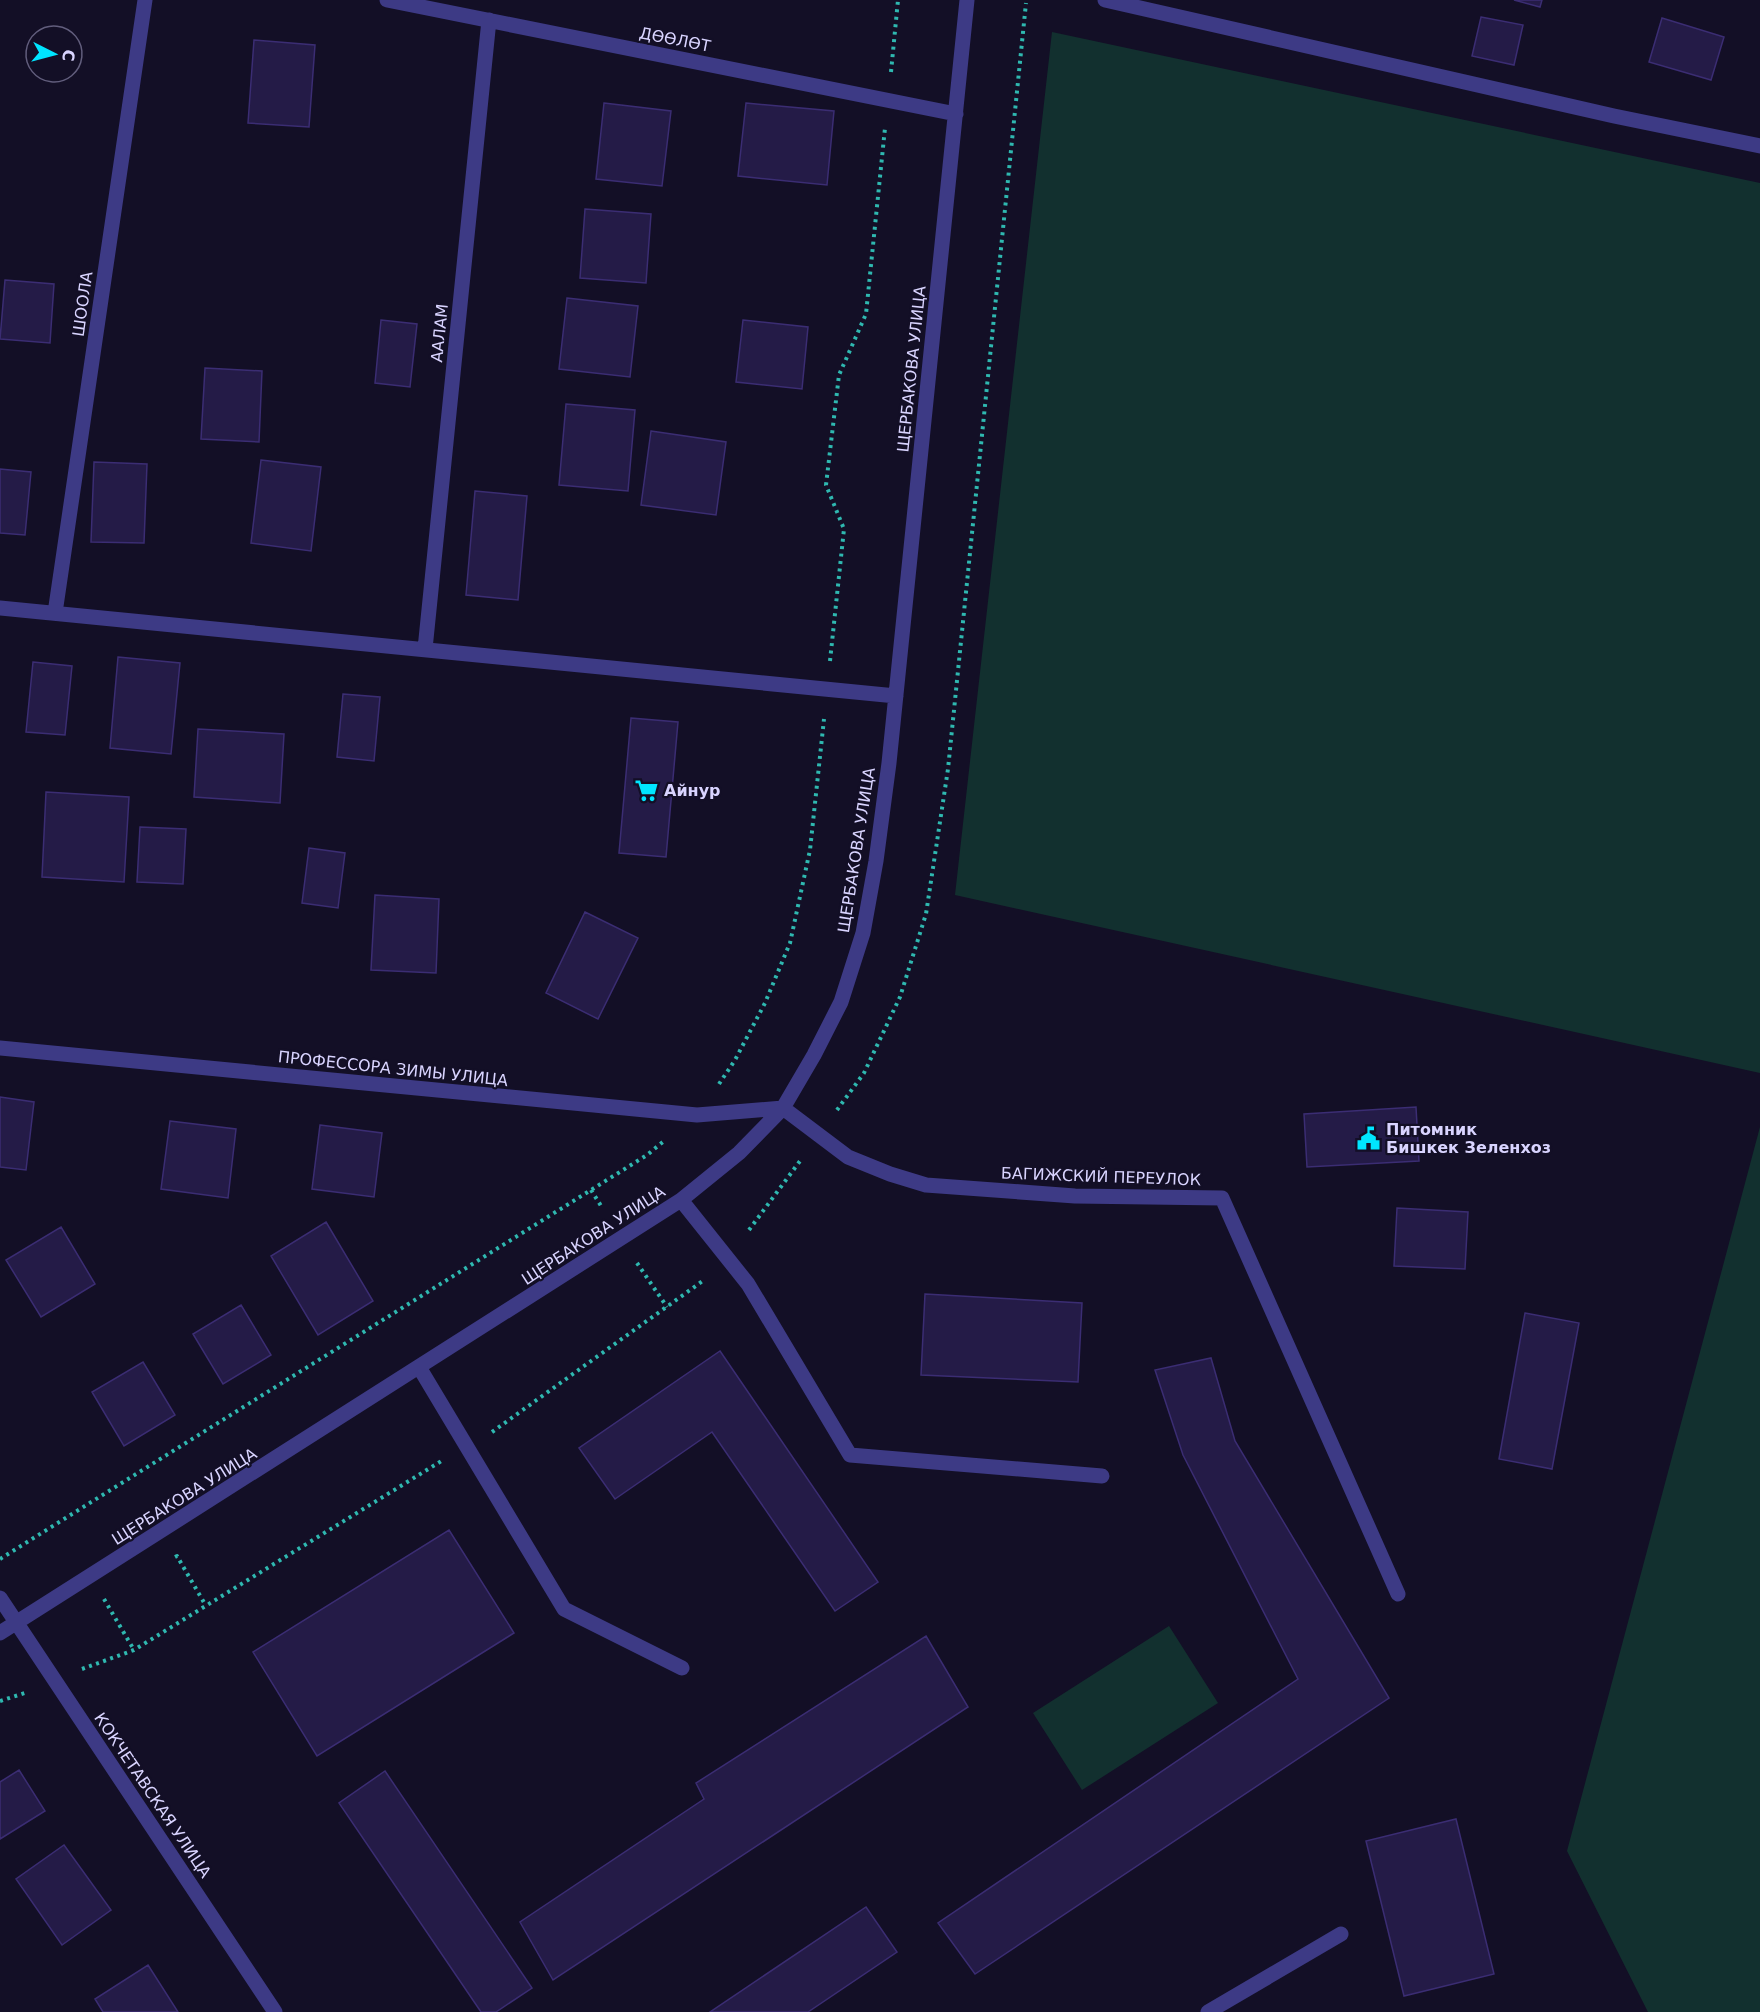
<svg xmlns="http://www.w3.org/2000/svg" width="1760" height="2012" font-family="'DejaVu Sans',sans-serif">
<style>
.green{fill:#12302f}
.building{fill:#241b47;stroke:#3b2d73;stroke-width:1.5}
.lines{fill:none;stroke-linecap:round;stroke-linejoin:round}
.path{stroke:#2fb8b0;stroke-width:4;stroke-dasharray:3 4.5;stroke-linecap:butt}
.minor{stroke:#3d3a85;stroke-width:15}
.labels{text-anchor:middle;stroke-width:4.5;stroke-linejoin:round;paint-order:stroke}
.street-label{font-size:16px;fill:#d9d4ff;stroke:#130f26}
.poi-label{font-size:16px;font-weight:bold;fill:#d9d4ff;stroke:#130f26;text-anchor:start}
</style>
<rect width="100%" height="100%" fill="#130f26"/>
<path class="green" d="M1052,32L1760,183V1073L955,895Z
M1760,1127V2012H1648L1567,1851Z
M1169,1626L1218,1703L1082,1790L1033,1713Z"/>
<path class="building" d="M1514,0H1542L1540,7Z
M1481,17L1523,25L1514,65L1472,56Z
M1662,18L1724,37L1711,80L1649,62Z
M254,40L315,45L309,127L248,123Z
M604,103L671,111L662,186L596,179Z
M746,103L834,111L827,185L738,176Z
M585,209L651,214L646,283L580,278Z
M5,280L54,284L50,343L0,339Z
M567,298L638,306L630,377L559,369Z
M381,320L417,324L410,387L375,383Z
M743,320L808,327L802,389L736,382Z
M205,368L262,371L259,442L201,439Z
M566,404L635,410L628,491L559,485Z
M651,431L726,442L716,515L641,505Z
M261,460L321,467L311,551L251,543Z
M94,462L147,464L144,543L91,542Z
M0,469L31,472L25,535L0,533Z
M475,491L527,496L518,600L466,595Z
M118,657L180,663L171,754L110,748Z
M33,662L72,666L65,735L26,732Z
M343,694L380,697L374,761L337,757Z
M631,718L678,722L666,857L619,853Z
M198,729L284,734L280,803L194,797Z
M46,792L129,797L124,882L42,877Z
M140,827L186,829L183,884L137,882Z
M309,848L345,853L338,908L302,903Z
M375,895L439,899L436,973L371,970Z
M585,912L638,938L598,1019L546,993Z
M0,1097L34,1102L26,1170L0,1167Z
M1416,1107L1419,1161L1307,1167L1304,1114Z
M170,1121L236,1129L228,1198L161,1189Z
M320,1125L382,1133L374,1197L312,1189Z
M1397,1208L1468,1212L1465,1269L1394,1266Z
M326,1222L373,1301L318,1335L271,1256Z
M61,1227L95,1284L41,1317L6,1260Z
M925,1294L1082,1303L1078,1382L921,1375Z
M241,1305L271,1355L223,1384L193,1334Z
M1525,1313L1579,1323L1552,1469L1499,1459Z
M720,1351L878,1582L835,1611L712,1432L615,1499L579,1448Z
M1211,1358L1235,1441L1389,1698L975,1974L938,1923L1298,1679L1183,1455L1155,1370Z
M143,1362L175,1415L124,1446L92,1392Z
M449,1530L514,1633L317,1756L253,1652Z
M926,1636L968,1707L553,1980L520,1922L704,1799L696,1783Z
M19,1770L45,1811L0,1839V1782Z
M385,1771L532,1988L496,2012H481L339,1803Z
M1456,1819L1494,1974L1404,1996L1366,1841Z
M64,1845L111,1910L62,1945L16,1879Z
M866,1907L897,1952L808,2012H710Z
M148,1965L178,2012H103L95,1999Z"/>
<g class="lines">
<path class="path" d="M891,72L898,0
M830,661L844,529L826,485L839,375L866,314L885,128
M719,1084L735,1060L765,1003L790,943L810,850L824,719
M837,1110L864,1073L900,997L926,914L948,769L1026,3
M591,1190L603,1209
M749,1230L800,1161
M637,1263L667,1307
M492,1432L704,1280
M175,1557L177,1556L206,1606
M0,1559L647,1155L664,1141
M104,1599L134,1650
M82,1669L134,1650L443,1460
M0,1701L28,1692"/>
<path class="minor" d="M387,0L956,114
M1105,0L1614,116L1760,146
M0,608L896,696
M55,613L145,0
M425,649L489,20
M0,1048L697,1115L783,1108
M783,1108L848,1157L890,1174L926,1185L1075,1196L1222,1198L1398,1594
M681,1200L748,1284L850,1455L1102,1476
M419,1367L564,1609L682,1668
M0,1598L275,2012
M0,1633L681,1200L739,1153L783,1108L814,1055L841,1002L863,933L876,861L889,763L967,0
M1208,2012L1341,1934"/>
</g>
<defs>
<symbol id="supermarket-bare" viewBox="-9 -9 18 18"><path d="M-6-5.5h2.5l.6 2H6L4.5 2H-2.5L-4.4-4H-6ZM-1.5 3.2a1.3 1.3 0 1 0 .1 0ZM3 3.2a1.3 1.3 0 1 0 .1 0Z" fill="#00e5ff" stroke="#130f26" stroke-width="2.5" paint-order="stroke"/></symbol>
<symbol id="civic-bare" viewBox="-9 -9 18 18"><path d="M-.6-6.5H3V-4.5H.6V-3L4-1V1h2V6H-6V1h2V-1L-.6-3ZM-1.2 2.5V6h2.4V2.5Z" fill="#00e5ff" stroke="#130f26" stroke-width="2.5" paint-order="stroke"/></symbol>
</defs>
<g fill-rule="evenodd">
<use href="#supermarket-bare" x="630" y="774" width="33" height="33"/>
<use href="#civic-bare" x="1352" y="1122" width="33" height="33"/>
</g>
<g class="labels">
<g class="street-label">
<text transform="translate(675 39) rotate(11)" y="6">ДӨӨЛӨТ</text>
<text transform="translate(82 304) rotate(-82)" y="6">ШООЛА</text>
<text transform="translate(439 333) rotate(-84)" y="6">ААЛАМ</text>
<text transform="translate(911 369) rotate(-84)" y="6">ЩЕРБАКОВА УЛИЦА</text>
<text transform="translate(856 850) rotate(-81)" y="6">ЩЕРБАКОВА УЛИЦА</text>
<text transform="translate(393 1068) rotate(6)" y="6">ПРОФЕССОРА ЗИМЫ УЛИЦА</text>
<text transform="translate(1101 1176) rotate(2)" y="6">БАГИЖСКИЙ ПЕРЕУЛОК</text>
<text transform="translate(593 1235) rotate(-33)" y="6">ЩЕРБАКОВА УЛИЦА</text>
<text transform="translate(184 1496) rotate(-32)" y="6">ЩЕРБАКОВА УЛИЦА</text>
<text transform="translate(153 1795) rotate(56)" y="6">КОКЧЕТАВСКАЯ УЛИЦА</text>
</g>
<g class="poi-label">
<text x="664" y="796">Айнур</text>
<text x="1386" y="1135">Питомник<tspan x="1386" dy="18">Бишкек Зеленхоз</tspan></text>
</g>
</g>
<g transform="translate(54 54) rotate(96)"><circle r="28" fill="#130f26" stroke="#625e7d" stroke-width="1.5"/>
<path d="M0-4.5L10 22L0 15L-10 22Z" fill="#00e5ff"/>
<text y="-9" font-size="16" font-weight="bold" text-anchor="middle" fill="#d9d4ff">С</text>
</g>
</svg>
